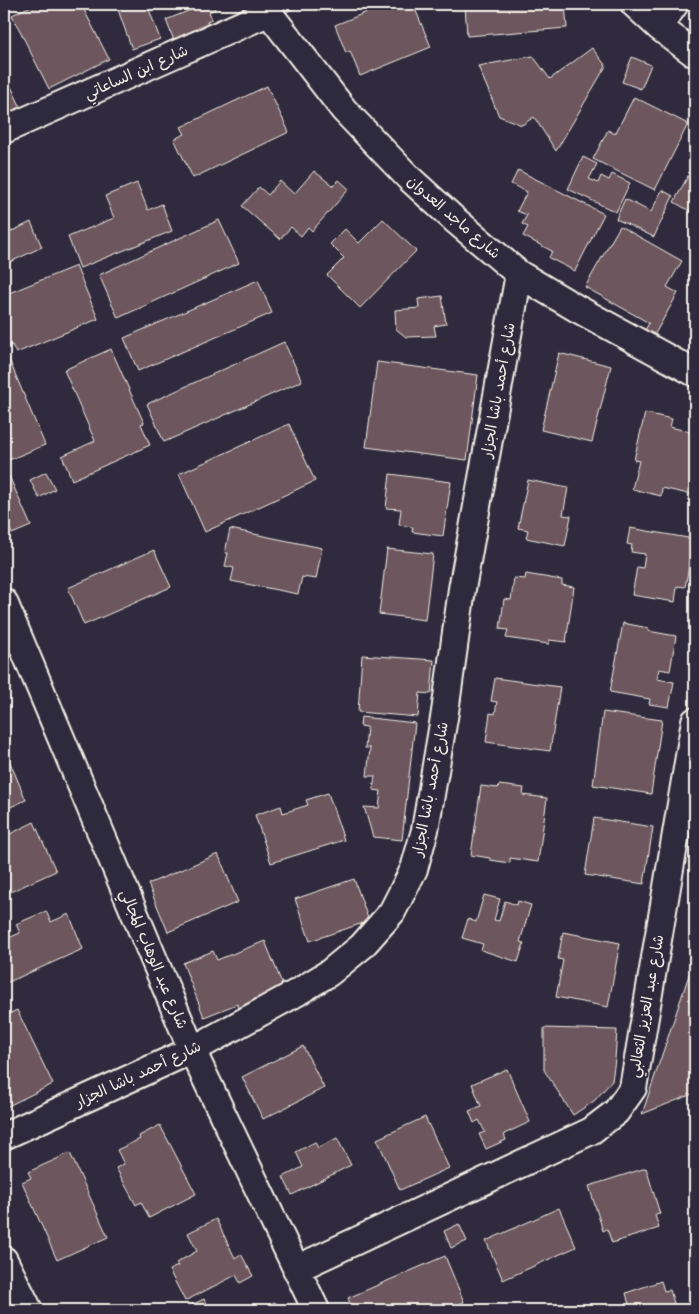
<svg xmlns="http://www.w3.org/2000/svg" width="699" height="1314" font-family="'Shantell Sans','Playpen Sans Arabic',sans-serif">
<style>
.building{fill:#6d575d;stroke:#f4f1e8}
.lines{fill:none;stroke-linecap:round;stroke-linejoin:round}
.minor-casing{stroke:#f4f1e8;stroke-width:30}
.minor{stroke:#2f2a3d;stroke-width:26}
.labels{text-anchor:middle;stroke-width:4;stroke-linejoin:round;paint-order:stroke}
.street-label{font-size:15px;fill:#f4f1e8;stroke:#2f2a3d}
</style>
<rect width="100%" height="100%" fill="#2f2a3d"/>
<filter id="ink" filterUnits="userSpaceOnUse"><feTurbulence type="fractalNoise" baseFrequency=".02" numOctaves="2"/><feDisplacementMap in="SourceGraphic" scale="10" xChannelSelector="R" yChannelSelector="G"/><feConvolveMatrix kernelMatrix="1 2 1 2 8 2 1 2 1" color-interpolation-filters="sRGB"/></filter>
<g filter="url(#ink)">
<path class="building" d="M35,4H81L109,59L49,89L12,15Z
M116,4H147L160,39L132,49Z
M205,4H213L215,9L209,12L212,19L207,21L210,29L175,43L166,20Z
M275,4H304L279,15Z
M387,4H413L431,47L360,76L350,51L346,53L335,25Z
M465,4H565L567,28L467,36Z
M592,48L606,66L556,151L534,117L522,125L499,116L478,66L533,56L550,79Z
M632,57L651,65L641,89L622,82Z
M4,71L26,119L4,129Z
M267,86L289,132L193,178L174,139L185,134L181,127Z
M634,97L688,124L655,190L593,159L608,130L615,134Z
M583,157L597,164L589,179L598,183L601,176L609,180L612,174L630,183L616,212L568,189Z
M695,163V214L674,202Z
M518,170L604,214L575,271L549,258L552,251L523,236L528,227L522,224L527,215L517,211L527,192L511,184Z
M314,171L333,186L339,180L349,189L312,231L308,227L301,236L291,227L280,239L242,206L259,187L268,195L280,181L294,194Z
M137,183L148,210L162,204L172,231L80,268L68,237L114,218L105,196Z
M662,190L673,196L654,237L616,219L625,199L651,212Z
M383,219L416,251L360,308L327,275L344,258L330,244L345,229L359,243Z
M219,220L239,263L118,318L99,275Z
M31,222L42,247L4,265V235Z
M620,226L682,261L667,287L678,293L652,339L643,334L649,323L585,287Z
M76,266L98,319L16,353L12,345L4,348V295Z
M258,280L272,313L138,371L124,338Z
M442,296L446,324L434,326L436,336L406,337L396,329L395,310L419,308L418,299Z
M284,342L302,381L164,442L147,404Z
M111,349L144,423L141,424L150,445L72,480L62,456L95,441L64,370Z
M5,350L45,445L4,462V351Z
M559,353L611,366L592,442L541,430Z
M377,362L478,375L467,460L366,447Z
M645,413L672,419L670,427L695,433V486L693,495L662,488L661,496L632,489L639,461L634,460Z
M289,424L315,481L205,532L179,474Z
M46,472L55,489L39,498L30,480Z
M390,474L451,482L443,536L412,532L413,527L399,525L401,509L386,508Z
M9,476L31,526L12,534L9,527L4,529V478Z
M528,480L568,488L563,515L571,516L565,546L526,538L528,530L518,528Z
M630,528L694,539L685,587L677,586L675,602L632,595L637,567L643,568L645,554L631,552L632,545L627,544Z
M230,529L322,548L316,579L302,577L298,594L231,581L234,568L225,566L228,553H225Z
M387,549L433,554L425,620L379,614Z
M154,550L171,587L84,625L68,588Z
M526,574L562,580V585L574,587L566,642L549,640V644L506,638L508,630L500,629L504,599L511,600L514,578L525,579Z
M623,623L648,628V631L676,636L670,671L659,669L657,679L674,682L669,707L649,704L650,699L610,692Z
M362,655L434,660L431,694L420,693L418,717L358,712Z
M495,678L560,687L550,751L486,742L490,713L495,714L497,702L491,701Z
M603,712L662,720L651,794L593,785Z
M361,717L415,723L402,840L373,837L364,807L379,808L381,791L373,790L375,776H367L370,748H365L367,727L360,726Z
M9,760L26,800L4,810V762Z
M499,785L524,788L523,795L547,798L538,862L510,858V863L490,860V858L471,855L481,786L498,788Z
M328,793L344,840L271,863L255,815L281,806L283,813L308,805L306,800Z
M594,818L653,827L644,884L585,875Z
M34,822L56,871L8,893L4,883V837Z
M218,854L238,902L168,932L148,884Z
M354,879L369,921L310,941L295,899Z
M484,895L500,899L494,920L499,921L505,901L517,905L518,901L531,905L520,942L524,943L518,962L481,950L483,944L462,938L468,919L476,922Z
M46,911L51,922L69,914L83,949L4,984V940L20,933L16,924Z
M563,932L620,943L608,1007L556,997L563,960L558,959Z
M265,941L287,996L241,1013L237,1004L204,1017L183,963L213,951L217,960Z
M691,969L695,970V1093L642,1114Z
M17,1010L53,1084L4,1108V1016Z
M544,1028L617,1030L615,1059L612,1081L594,1101L573,1115L544,1070Z
M303,1046L324,1088L263,1119L242,1077Z
M507,1069L530,1122L504,1134L506,1140L486,1149L479,1134L485,1132L479,1120L474,1123L469,1111L481,1106L472,1084Z
M425,1117L449,1168L400,1190L377,1139Z
M160,1125L196,1194L149,1218L141,1202L136,1205L116,1168L124,1164L117,1150L140,1139L139,1136Z
M337,1138L351,1165L292,1195L283,1177L303,1167L296,1152L315,1142L318,1148Z
M70,1153L108,1237L57,1260L22,1182L31,1178L28,1172Z
M646,1168L660,1214L655,1215L659,1228L612,1243L607,1229L603,1231L589,1186Z
M559,1208L576,1247L503,1280L486,1241Z
M216,1219L235,1258L241,1254L253,1276L240,1283L236,1275L185,1301L169,1270L178,1266L176,1263L197,1251L188,1233Z
M459,1224L467,1241L451,1248L444,1231Z
M445,1256L464,1302L446,1310H353L348,1298Z
M661,1281L664,1291L670,1290L676,1310H622V1308L629,1305L626,1293Z
M204,1299L209,1310H181Z
M275,1302L279,1310H259Z"/>
<g class="lines">
<defs>
<path id="minor" d="M262,4L344,110L409,178L455,220L519,274L576,308L695,373
M634,4L659,27L695,54
M659,27L675,4
M4,130L268,13
M4,602L192,1050L316,1310
M4,1136L192,1050L298,992L329,973L362,946L392,912L414,869L425,830L445,712L462,589L519,274
M4,1260L29,1310
M296,1269L591,1131L616,1112L633,1088L695,721"/>
</defs>
<use href="#minor" class="minor-casing"/>
<use href="#minor" class="minor"/>
</g>
</g>
<g class="labels">
<g class="street-label">
<text transform="translate(136 72) rotate(-24)" y="5">شارع ابن الساعاتي</text>
<text transform="translate(454 217) rotate(41)" y="5">شارع ماجد العدوان</text>
<text transform="translate(498 390) rotate(-80)" y="5">شارع أحمد باشا الجزار</text>
<text transform="translate(430 789) rotate(-79)" y="5">شارع أحمد باشا الجزار</text>
<text transform="translate(154 959) rotate(67)" y="5">شارع عبد الوهاب المجالي</text>
<text transform="translate(646 1006) rotate(-80)" y="5">شارع عبد العزيز الثعالبي</text>
<text transform="translate(138 1074) rotate(-25)" y="5">شارع أحمد باشا الجزار</text>
</g>
</g>
<rect width="699" height="1314" fill="none" stroke="#2f2a3d" stroke-width="20"/>
<rect x="10" y="10" width="679" height="1294" fill="none" stroke="#f4f1e8" stroke-width="2" filter="url(#ink)"/>
</svg>
